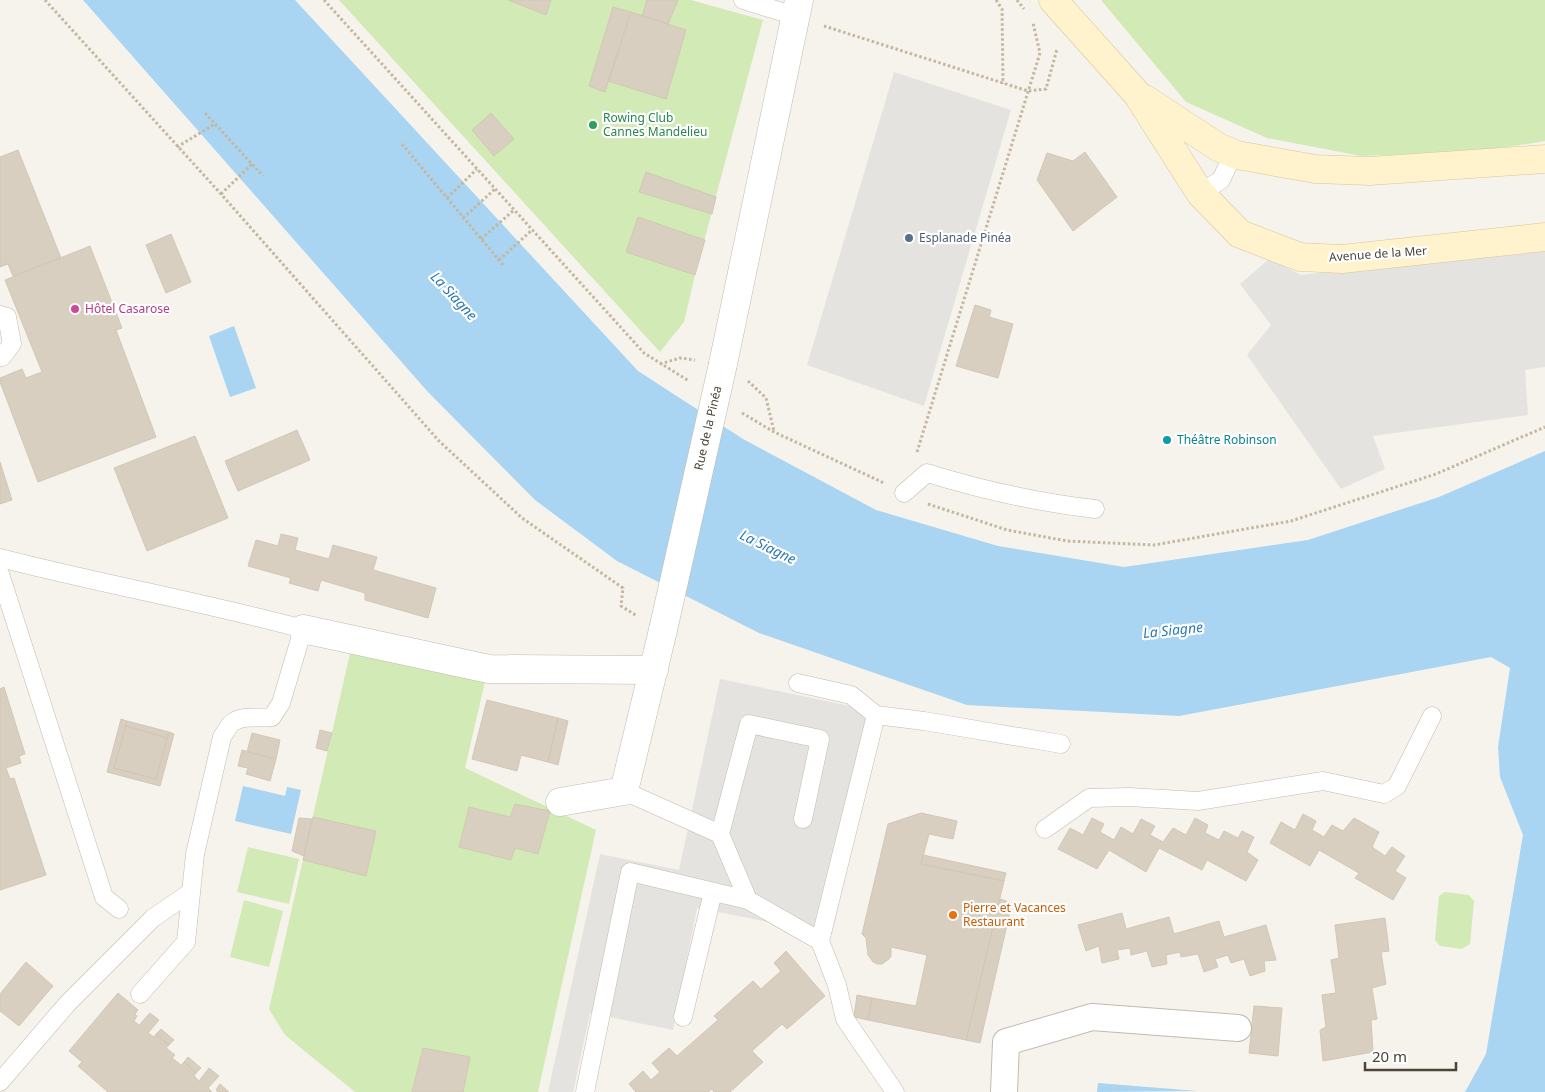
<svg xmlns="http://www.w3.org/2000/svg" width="1545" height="1092" font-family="'Noto Sans',sans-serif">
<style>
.green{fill:#d2eab5}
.parking{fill:#e5e3e0}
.water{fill:#a9d4f2}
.building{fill:#d8cfc1;stroke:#d3c7b4}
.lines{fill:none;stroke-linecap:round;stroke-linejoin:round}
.service-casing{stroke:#c2bbae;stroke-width:19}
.pedestrian-casing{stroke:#c2bbae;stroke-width:28}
.minor-casing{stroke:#c2bbae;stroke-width:29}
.secondary-casing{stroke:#d6c79b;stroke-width:29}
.path{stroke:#c4b79f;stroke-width:3;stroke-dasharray:2.5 2.5;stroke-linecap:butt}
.service{stroke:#fff;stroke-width:18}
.pedestrian{stroke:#fff;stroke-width:26}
.minor{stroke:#fff;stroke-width:28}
.secondary{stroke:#fff3cd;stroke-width:28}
.minor-bridge-casing{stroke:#c2bbae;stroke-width:29;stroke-linecap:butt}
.minor-bridge{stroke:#fff;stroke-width:28}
.leisure-dot{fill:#2e9e5b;stroke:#fff;stroke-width:2}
.service-dot{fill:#5c6f8a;stroke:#fff;stroke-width:2}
.hotel-dot{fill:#d1479c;stroke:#fff;stroke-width:2}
.culture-dot{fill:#0f9aa8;stroke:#fff;stroke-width:2}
.food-dot{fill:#e8710a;stroke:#fff;stroke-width:2}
.labels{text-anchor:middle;stroke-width:4.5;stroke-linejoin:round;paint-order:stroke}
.leisure-label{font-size:12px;fill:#27864d;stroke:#fff;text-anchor:start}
.service-label{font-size:12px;fill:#4e5e75;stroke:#fff;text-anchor:start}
.street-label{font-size:12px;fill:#4b4439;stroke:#fff}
.hotel-label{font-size:12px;fill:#b23c85;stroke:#fff;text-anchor:start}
.culture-label{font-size:12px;fill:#0d838f;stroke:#fff;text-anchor:start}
.food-label{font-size:12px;fill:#c56008;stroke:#fff;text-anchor:start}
.water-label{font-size:14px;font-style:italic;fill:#2e7ab2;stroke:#fff}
</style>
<rect width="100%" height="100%" fill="#f6f3ec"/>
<path class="green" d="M339,0H691L763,20L695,275L684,322L660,352Z
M1101,0H1545V141L1477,152L1361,156L1267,138L1186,102Z
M351,649L485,682L465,768L596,830L538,1092H355L285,1035L269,1009Z
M248,847L299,859L289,904L237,892Z
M1445,892L1469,895L1474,901L1470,944L1462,949L1440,946L1435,940L1439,896Z
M244,900L283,911L269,967L230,957Z"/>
<path class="parking" d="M894,72L1011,110L924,406L807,365Z
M1545,247V367L1525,370L1528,415L1373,436L1385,469L1341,489L1247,355L1271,325L1240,284L1269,259L1301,275Z
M720,679L884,713L832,934L697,908L673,1030L590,1013L573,1092H548L600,854L679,870Z"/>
<path class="water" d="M83,0H295L638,371L743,439L876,510L998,546L1124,567L1308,540L1439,497L1545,451V1092H1465L1486,1054L1523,835L1500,777L1498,747L1510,668L1491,657L1179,716L967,705L759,633L617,561L535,500L428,392Z
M234,326L256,388L230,397L209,336Z
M243,786L285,796L287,787L301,790L291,834L235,821Z
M1098,1083L1197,1091L1097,1092Z"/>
<path class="building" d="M508,0H551L546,15Z
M647,0H678L668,24L642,16Z
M613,7L631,12L605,92L589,86Z
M631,12L686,30L666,99L608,81Z
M491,113L514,139L494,156L472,130Z
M18,150L61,258L13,276L8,264L0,267V157Z
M1085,152L1117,197L1073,231L1037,180L1047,153L1073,161Z
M646,172L716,197L712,214L639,192Z
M638,217L705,240L695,275L626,252Z
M171,234L191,282L166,293L146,245Z
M90,246L122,328L116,330L156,437L38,482L0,382V378L22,369L26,378L42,372L5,280Z
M975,305L991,310L989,317L1013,324L998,378L956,366Z
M297,430L310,460L238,491L225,461Z
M195,436L228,518L147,551L114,468Z
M0,462L12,500L0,504Z
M281,534L298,538L295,550L329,559L333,545L377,557L373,570L436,588L428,618L365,600V593L321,580L318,591L289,583L291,578L248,566L256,540L278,546Z
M4,687L25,754L19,756L21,763L6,768L10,779L14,778L46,875L0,890V689Z
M487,700L558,718L548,762L521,755L517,771L472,759Z
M558,718L568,721L558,765L548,762Z
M121,719L127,721L114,768L156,779L169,732L174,734L160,786L107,772Z
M127,721L169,732L167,738L126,726Z
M126,726L167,738L156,779L114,768Z
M320,730L332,733L327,751L316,748Z
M252,733L280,740L276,759L247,752Z
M242,750L276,759L270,781L246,774L248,768L238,766Z
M515,804L550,811L538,854L515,848L511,860L459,847L469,807L510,817Z
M921,813L957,821L953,839L929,834L921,864L1004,881L966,1040L868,1020L872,998L916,1006L927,955L891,947V956L889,959L882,964H877L873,962L868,955L866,938L862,934L888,824Z
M1303,814L1316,821L1312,830L1324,837L1332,825L1343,831L1354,818L1379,832L1372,847L1385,856L1392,847L1405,856L1395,871L1406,878L1393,900L1355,878L1359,873L1319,850L1310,866L1270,843L1281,822L1295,830Z
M313,817L376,831L366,876L303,860Z
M299,818L312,819L304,856L292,851Z
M1092,818L1104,824L1100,832L1114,840L1121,827L1133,834L1141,819L1155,826L1150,835L1163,842L1173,828L1186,835L1195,818L1208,825L1205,833L1219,840L1224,831L1238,838L1242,831L1254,837L1247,852L1258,860L1246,881L1207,860L1202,870L1159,848L1146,872L1109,850L1097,869L1058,849L1070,828L1083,835Z
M923,855L1006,873L1004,881L921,864Z
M1000,899L1012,903L980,1043L966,1040Z
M1122,913L1126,929L1169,917L1174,934L1219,921L1224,937L1266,925L1276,960L1264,961L1265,971L1250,976L1244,959L1231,963L1228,955L1215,959L1218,967L1204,972L1198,954L1181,957L1180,952L1166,955L1167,964L1152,967L1147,951L1131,955L1130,948L1117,950L1119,959L1102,963L1099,946L1086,951L1078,925Z
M1385,918L1389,951L1381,952L1386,984L1372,988L1377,1019L1371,1020L1373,1052L1323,1061L1320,1030L1326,1027L1322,995L1336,993L1331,960L1339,958L1335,925Z
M786,951L825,996L787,1029L782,1024L752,1051L763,1062L730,1092H714L712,1089L708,1092H636L629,1084L643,1071L651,1080L660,1072L652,1063L669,1048L677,1056L718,1020L714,1016L753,981L761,989L781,971L774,963Z
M26,962L53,986L19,1026L0,1011V994Z
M118,993L138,1010L135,1014L137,1016L134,1021L139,1025L150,1013L159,1020L148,1033L154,1037L156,1034L169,1045L166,1048L175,1055L172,1058L181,1065L184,1062L196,1073L194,1076L199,1081L209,1068L219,1076L208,1088L212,1092H108L78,1066L82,1062L69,1051Z
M857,995L872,998L868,1020L854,1017Z
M1254,1006L1282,1008L1278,1056L1249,1053Z
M161,1029L174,1040L169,1045L156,1034Z
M423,1048L470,1057L463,1092H412Z
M188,1057L201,1068L196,1073L184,1062Z
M220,1084L229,1092H218L216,1090Z"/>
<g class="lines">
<defs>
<path id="service" d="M743,0L795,16
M1200,193L1221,180L1228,165L1237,155
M0,315L7,317L12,344L2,357H0
M904,493L927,473C985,491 1035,502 1095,509
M0,558C101,584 203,602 303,629L281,703L272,717C259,719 243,714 232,723C228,726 225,733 222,737L195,854L186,942L140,994
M0,574L104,897L119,909
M798,683L851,695L876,715L924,721L1061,744
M624,791L720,834L749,724L820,739L803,819
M1045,829L1089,798L1129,797L1198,801L1323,781L1384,794L1397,786L1432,716
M748,900L820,941L876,715
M820,941L837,985L845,1019L895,1092
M683,1017L713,892
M0,1082L68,1003L153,918L191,892
M585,1092L630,872L748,900L720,834"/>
<path id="pedestrian" d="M1004,1092L1006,1042L1092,1017L1238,1028"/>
<path id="minor" d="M723,364L799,0
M303,629L489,669L654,670
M560,802L624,791L663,630"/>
<path id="secondary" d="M1053,0L1137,94L1200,193L1240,234L1300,257L1342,259L1545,237
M1145,99L1218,147L1237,155L1315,169L1370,171L1545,159"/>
</defs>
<use href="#service" class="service-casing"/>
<use href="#pedestrian" class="pedestrian-casing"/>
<use href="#minor" class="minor-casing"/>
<use href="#secondary" class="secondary-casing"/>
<path class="path" d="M45,0L221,194L439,441L522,518L623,588L621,606L637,616
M324,0L644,353L689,381
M996,0L1002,9L1003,84
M1017,0L1024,9
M824,26L1028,91L1046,89L1057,49
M205,113L263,176
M402,144L503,265
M177,147L215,124
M221,194L252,164
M447,198L477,169
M463,218L495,189
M481,239L514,210
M499,260L532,230
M660,364L680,358L695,360
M748,381L766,398L774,431
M742,413L774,432L884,483
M917,452L1040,53L1033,23
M928,504L1007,530L1067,541L1154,545L1291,521L1436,474L1545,427"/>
<use href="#service" class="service"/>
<use href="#pedestrian" class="pedestrian"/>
<use href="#minor" class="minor"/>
<use href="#secondary" class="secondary"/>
<defs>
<path id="minor-bridge" d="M663,630L723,364"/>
</defs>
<use href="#minor-bridge" class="minor-bridge-casing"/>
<use href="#minor-bridge" class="minor-bridge"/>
</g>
<circle class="leisure-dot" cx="593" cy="125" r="5"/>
<circle class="service-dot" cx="909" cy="238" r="5"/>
<circle class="hotel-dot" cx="75" cy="309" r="5"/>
<circle class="culture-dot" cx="1167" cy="440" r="5"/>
<circle class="food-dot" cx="953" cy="915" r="5"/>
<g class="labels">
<g class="leisure-label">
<text x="603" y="122">Rowing Club<tspan x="603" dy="14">Cannes Mandelieu</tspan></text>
</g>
<g class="service-label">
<text x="919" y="242">Esplanade Pinéa</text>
</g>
<g class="street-label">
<text transform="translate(1378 254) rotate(-4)" y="4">Avenue de la Mer</text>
<text transform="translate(708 428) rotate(-77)" y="4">Rue de la Pinéa</text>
</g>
<g class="hotel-label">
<text x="85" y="313">Hôtel Casarose</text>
</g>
<g class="culture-label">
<text x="1177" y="444">Théâtre Robinson</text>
</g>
<g class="food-label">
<text x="963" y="912">Pierre et Vacances<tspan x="963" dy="14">Restaurant</tspan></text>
</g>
<g class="water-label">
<text transform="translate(454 296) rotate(47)" y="5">La Siagne</text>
<text transform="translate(768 547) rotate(26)" y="5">La Siagne</text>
<text transform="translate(1173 630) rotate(-6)" y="5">La Siagne</text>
</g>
</g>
<path d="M1365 1062v8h91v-8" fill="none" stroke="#4b4439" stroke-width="2.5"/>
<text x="1372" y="1062" font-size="15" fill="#4b4439" stroke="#ffffff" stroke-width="4" paint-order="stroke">20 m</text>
</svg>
